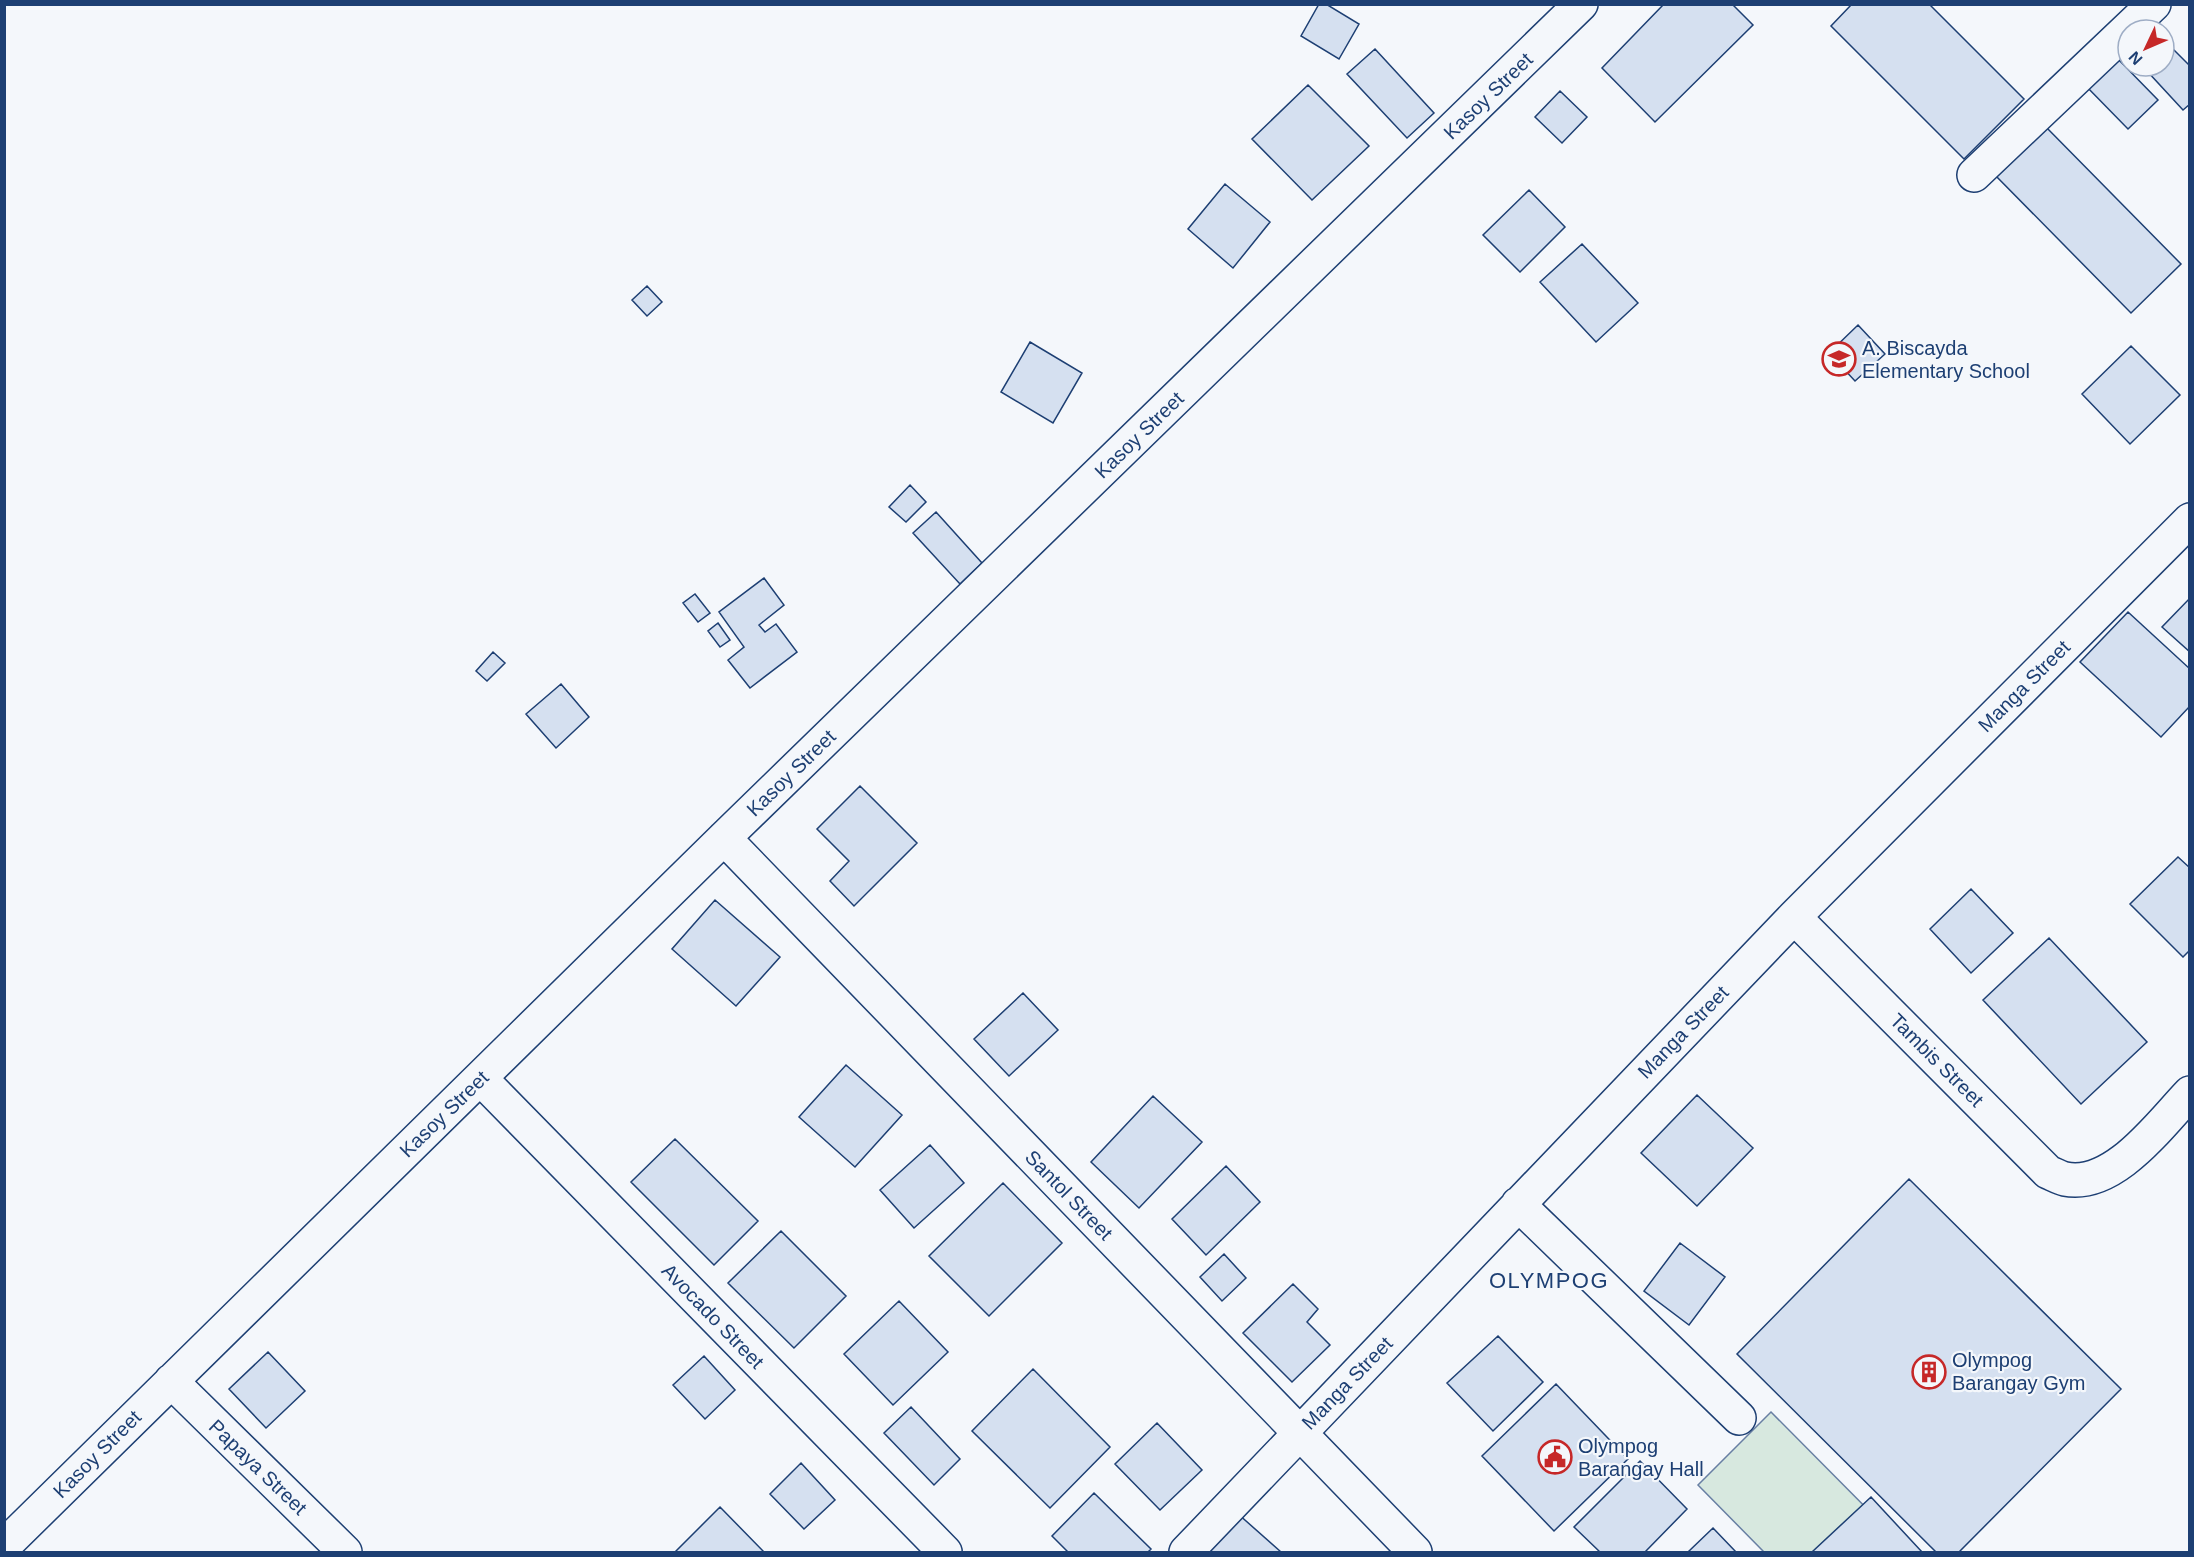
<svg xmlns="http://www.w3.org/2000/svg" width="2194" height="1557" font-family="Helvetica,sans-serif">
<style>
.green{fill:#d7e8df;stroke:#687fa3;stroke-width:1.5}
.building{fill:#d5e0f0;stroke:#1d3f73;stroke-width:1.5}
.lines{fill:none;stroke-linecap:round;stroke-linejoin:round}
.minor-casing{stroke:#1d3f73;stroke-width:36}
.minor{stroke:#f4f7fb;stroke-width:33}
.labels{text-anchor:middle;stroke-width:4.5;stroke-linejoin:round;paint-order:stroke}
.street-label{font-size:20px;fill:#1d3f73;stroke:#f4f7fb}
.poi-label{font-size:20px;fill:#1d3f73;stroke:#f4f7fb;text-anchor:start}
.quarter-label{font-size:22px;letter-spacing:1.5px;fill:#1d3f73;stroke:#f4f7fb}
</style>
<rect width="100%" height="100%" fill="#f4f7fb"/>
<path class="green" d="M1771,1412L1900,1542L1889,1552H1764L1698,1485Z"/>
<path class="building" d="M1319,4H1326L1359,24L1339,59L1301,36Z
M1664,4H1732L1753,25L1655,122L1602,68Z
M1852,4H1929L2024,99L1964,159L1831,26Z
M2172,48L2190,66V104L2183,110L2147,71L2153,66H2164V55Z
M1375,49L1434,113L1407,138L1347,74Z
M2115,56L2158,100L2128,129L2085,85Z
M1308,85L1369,146L1312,200L1252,139Z
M1560,91L1587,117L1562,143L1535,117Z
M2044,125L2181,264L2131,313L1994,174Z
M1225,184L1270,222L1233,268L1188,229Z
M1529,190L1565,227L1520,272L1483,235Z
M1582,244L1638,303L1596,342L1540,282Z
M647,286L662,302L647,316L632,300Z
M1858,325L1885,354L1855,381L1829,353Z
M1030,342L1082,373L1053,423L1001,392Z
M2131,346L2180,395L2130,444L2082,394Z
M910,485L926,502L906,522L889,507Z
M936,512L982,563L960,584L913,533Z
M764,578L784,605L759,625L765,632L776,624L797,652L750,688L728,660L744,647L719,612Z
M695,594L710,613L698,622L683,603Z
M2190,598V652L2162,627Z
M2128,612L2190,669V706L2161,737L2080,662Z
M718,623L730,640L720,647L708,631Z
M493,652L505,663L487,681L476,671Z
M561,684L589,717L556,748L526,714Z
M860,786L917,843L854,906L830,881L849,861L817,829Z
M2178,857L2190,868V950L2183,957L2130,904Z
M1971,889L2013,933L1971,973L1930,929Z
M715,900L780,957L736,1006L672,949Z
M2049,938L2147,1042L2081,1104L1983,1000Z
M1023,993L1058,1030L1009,1076L974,1039Z
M846,1065L902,1115L855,1167L799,1117Z
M1697,1095L1753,1148L1697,1206L1641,1153Z
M1153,1096L1202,1142L1139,1208L1091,1162Z
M675,1139L758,1221L714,1265L631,1182Z
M930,1145L964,1183L914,1228L880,1190Z
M1226,1166L1260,1202L1206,1255L1172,1219Z
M1909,1179L2121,1389L1959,1552H1936L1737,1354Z
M1003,1183L1062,1243L989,1316L929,1256Z
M781,1231L846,1296L794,1348L728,1283Z
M1680,1243L1725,1277L1689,1325L1644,1291Z
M1224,1254L1246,1278L1222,1301L1200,1277Z
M1293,1284L1318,1309L1307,1322L1330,1345L1292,1382L1243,1333Z
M899,1301L948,1352L893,1405L844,1354Z
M1498,1336L1543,1382L1493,1431L1447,1383Z
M268,1352L305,1391L266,1428L229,1389Z
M704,1356L735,1390L705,1419L673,1385Z
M1033,1369L1110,1447L1050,1508L972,1431Z
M1556,1384L1628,1459L1554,1531L1482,1456Z
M911,1407L960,1459L934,1485L884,1433Z
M1157,1423L1202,1470L1160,1510L1115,1464Z
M1640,1461L1687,1509L1645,1552H1600L1574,1527Z
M801,1463L835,1500L804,1529L770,1494Z
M1094,1493L1151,1549L1148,1552H1068L1052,1536Z
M1871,1497L1922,1552H1812Z
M720,1507L764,1552H675Z
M1237,1513L1281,1552H1202Z
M1713,1528L1736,1552H1688Z"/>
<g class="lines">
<defs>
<path id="minor" d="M1974,175L2154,4
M724,838L1415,1552
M1794,917L2048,1172C2053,1174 2060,1178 2065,1179C2114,1189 2160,1124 2190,1093
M481,1079L945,1552
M1518,1204L1739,1418
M171,1381L345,1552
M4,1546L724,838L1581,4
M1186,1552L1794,917L2190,520"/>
</defs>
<use href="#minor" class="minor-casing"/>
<use href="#minor" class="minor"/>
</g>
<defs>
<symbol id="school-ring" viewBox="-11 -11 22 22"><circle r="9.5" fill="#f4f7fb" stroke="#c62828" stroke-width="1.5"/><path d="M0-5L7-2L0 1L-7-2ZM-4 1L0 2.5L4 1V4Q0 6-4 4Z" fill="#c62828"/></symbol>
<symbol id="building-ring" viewBox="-11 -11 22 22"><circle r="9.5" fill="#f4f7fb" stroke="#c62828" stroke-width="1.5"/><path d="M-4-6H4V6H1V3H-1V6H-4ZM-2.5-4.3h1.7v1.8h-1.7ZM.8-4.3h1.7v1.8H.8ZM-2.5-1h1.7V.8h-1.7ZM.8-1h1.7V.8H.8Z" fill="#c62828"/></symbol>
<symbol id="civic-ring" viewBox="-11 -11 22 22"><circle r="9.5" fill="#f4f7fb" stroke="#c62828" stroke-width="1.5"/><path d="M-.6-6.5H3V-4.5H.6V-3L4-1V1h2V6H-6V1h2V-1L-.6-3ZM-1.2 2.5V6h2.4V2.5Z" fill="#c62828"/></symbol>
</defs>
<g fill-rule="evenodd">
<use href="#school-ring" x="1820" y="340" width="38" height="38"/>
<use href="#building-ring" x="1910" y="1353" width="38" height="38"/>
<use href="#civic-ring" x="1536" y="1438" width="38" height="38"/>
</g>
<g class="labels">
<g class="street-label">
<text transform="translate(1488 96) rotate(-44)" y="7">Kasoy Street</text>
<text transform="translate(1139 435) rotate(-44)" y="7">Kasoy Street</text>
<text transform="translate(2024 686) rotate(-45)" y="7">Manga Street</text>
<text transform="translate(791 773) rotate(-44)" y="7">Kasoy Street</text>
<text transform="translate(1683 1032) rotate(-46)" y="7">Manga Street</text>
<text transform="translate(1937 1060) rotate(45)" y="7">Tambis Street</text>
<text transform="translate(444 1114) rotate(-44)" y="7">Kasoy Street</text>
<text transform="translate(1069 1195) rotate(46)" y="7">Santol Street</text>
<text transform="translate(713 1316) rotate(46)" y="7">Avocado Street</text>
<text transform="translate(1347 1383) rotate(-46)" y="7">Manga Street</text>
<text transform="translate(97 1454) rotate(-45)" y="7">Kasoy Street</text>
<text transform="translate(258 1467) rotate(44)" y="7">Papaya Street</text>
</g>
<g class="poi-label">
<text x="1862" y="355">A. Biscayda<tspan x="1862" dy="23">Elementary School</tspan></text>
<text x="1952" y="1367">Olympog<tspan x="1952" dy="23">Barangay Gym</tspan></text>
<text x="1578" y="1453">Olympog<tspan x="1578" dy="23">Barangay Hall</tspan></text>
</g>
<g class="quarter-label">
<text x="1549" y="1288">OLYMPOG</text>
</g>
</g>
<rect width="2194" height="1557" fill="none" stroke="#1d3f73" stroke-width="12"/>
<g transform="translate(2146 48) rotate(226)"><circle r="28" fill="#f4f7fb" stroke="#9eadc5" stroke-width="1.5"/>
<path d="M0-4.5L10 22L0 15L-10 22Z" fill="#c62828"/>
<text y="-9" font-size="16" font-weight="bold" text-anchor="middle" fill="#1d3f73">N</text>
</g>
</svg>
